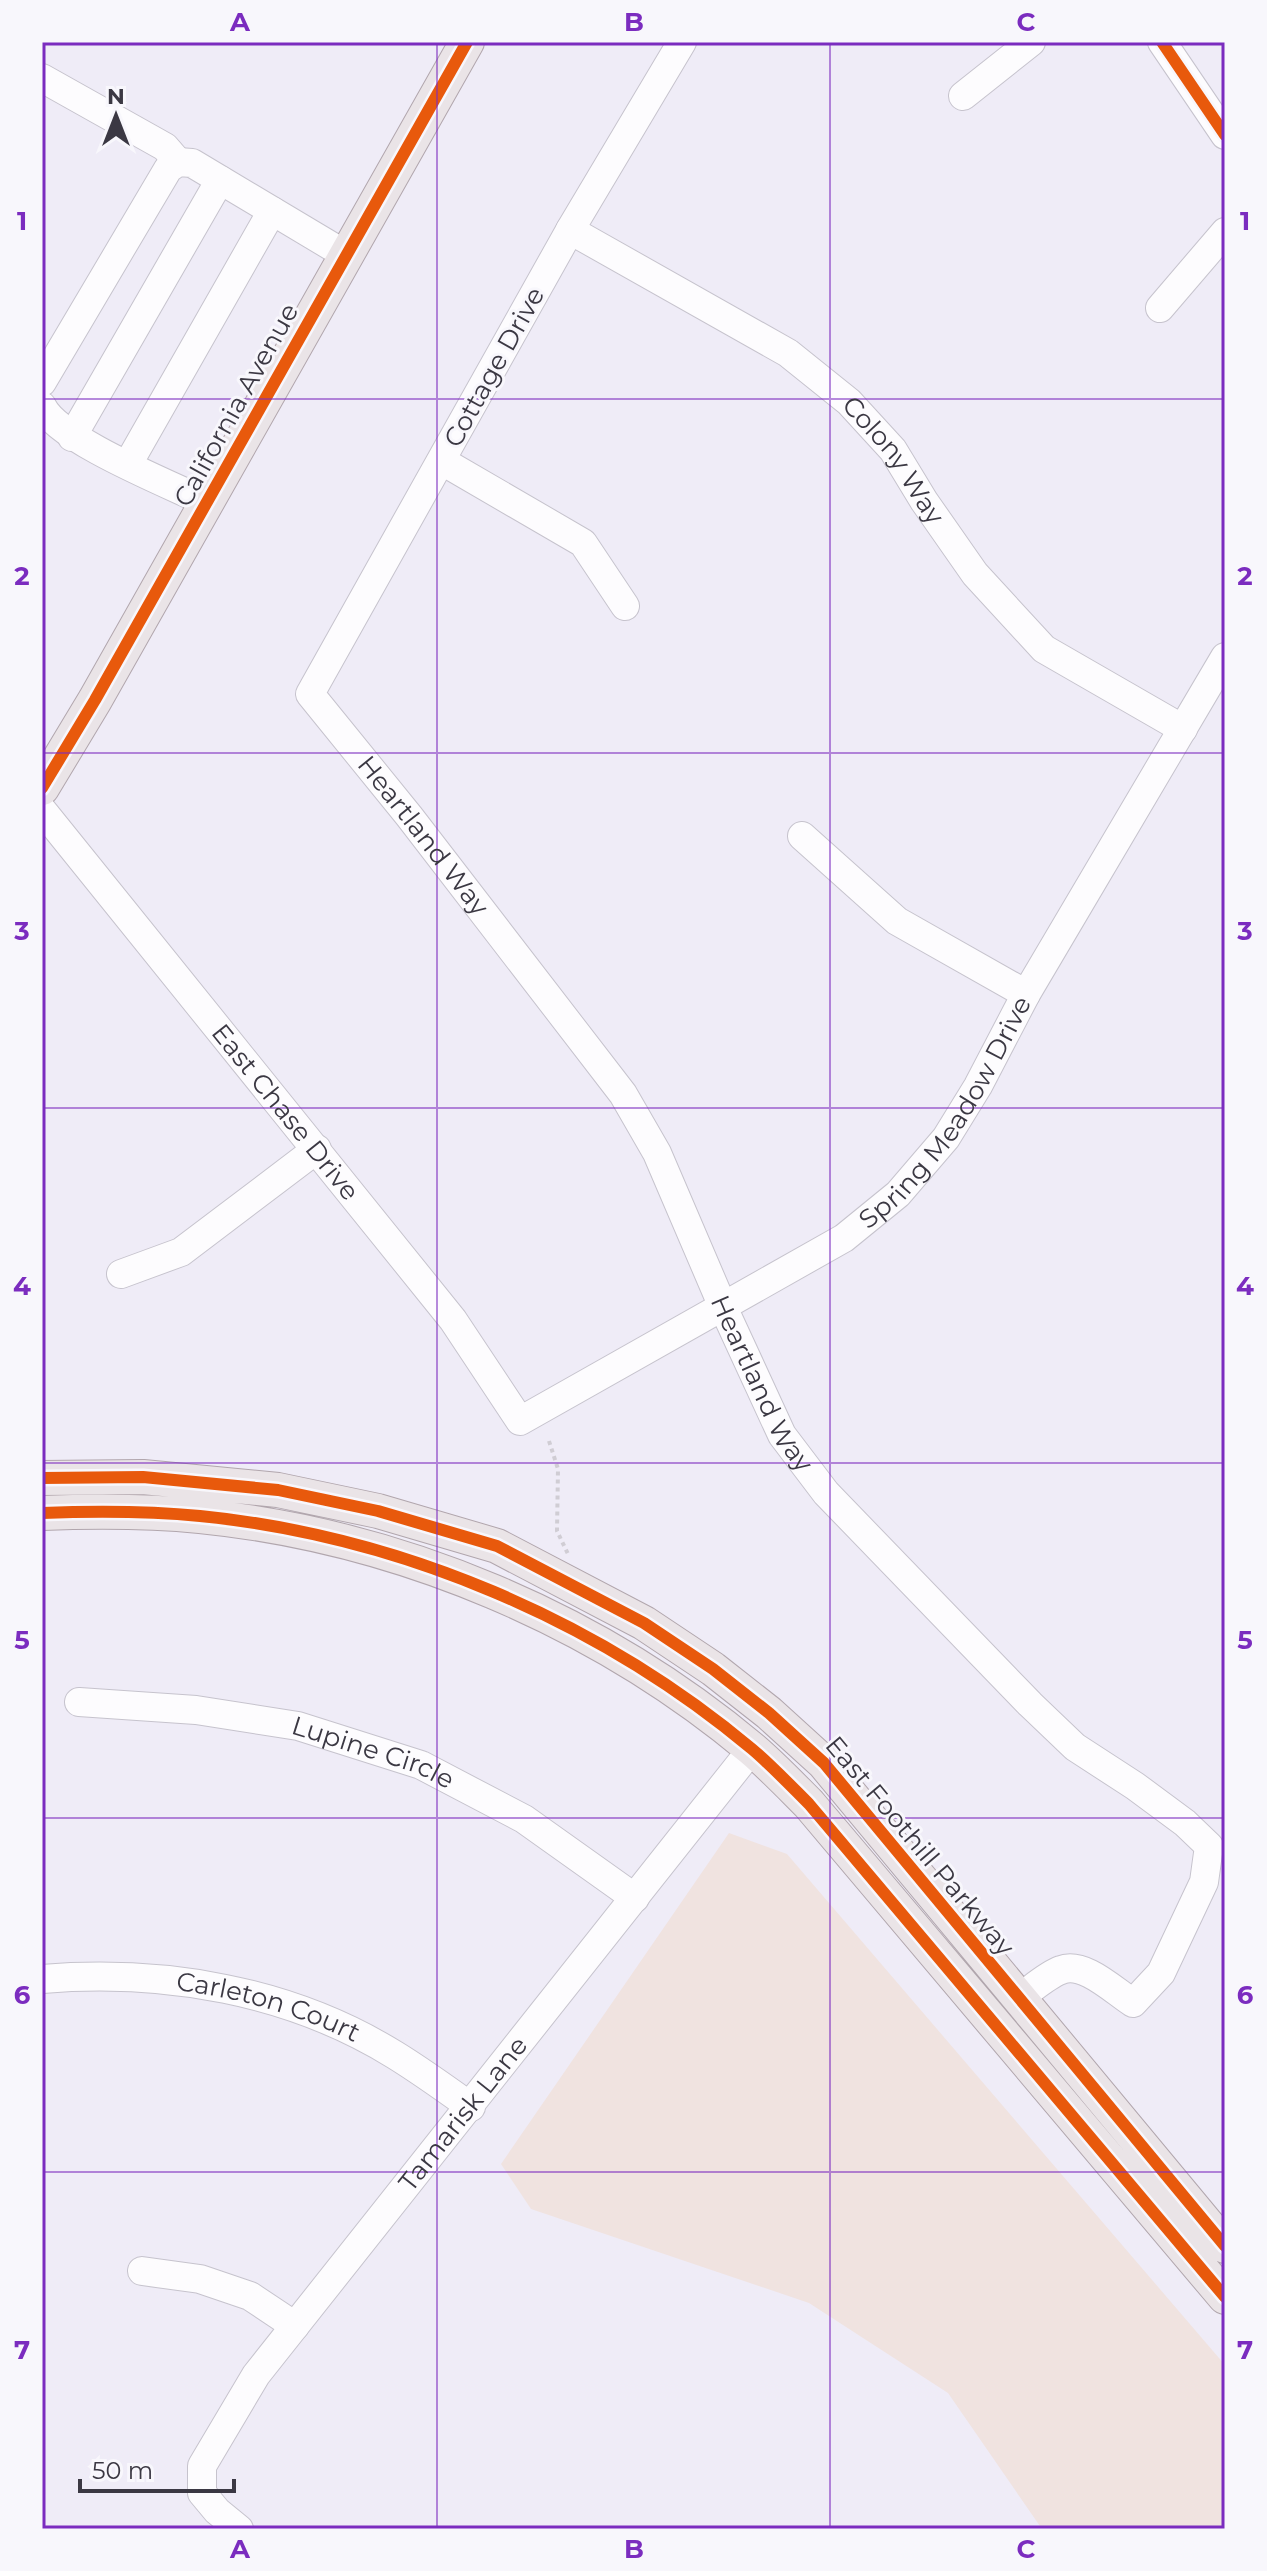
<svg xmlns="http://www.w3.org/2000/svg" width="1267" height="2571" font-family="Montserrat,sans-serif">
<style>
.industrial{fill:#f0e3e0}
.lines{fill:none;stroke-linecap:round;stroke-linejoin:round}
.minor-casing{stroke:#c6c3cd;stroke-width:30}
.major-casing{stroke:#b1a6ad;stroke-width:36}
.path{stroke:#d0cdd4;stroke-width:4;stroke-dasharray:4 4;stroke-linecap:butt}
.minor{stroke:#fdfcfe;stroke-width:28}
.major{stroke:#eae4e7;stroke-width:34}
.cycleway-casing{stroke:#f8f7fc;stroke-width:17}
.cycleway{stroke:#e8590c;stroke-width:12}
.grid{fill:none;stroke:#7b2cbf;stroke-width:2;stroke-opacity:0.55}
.labels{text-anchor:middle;stroke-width:6;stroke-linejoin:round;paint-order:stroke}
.street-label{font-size:26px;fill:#3b3843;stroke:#f8f7fc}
.neatline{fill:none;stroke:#7b2cbf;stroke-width:3}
.grid-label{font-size:26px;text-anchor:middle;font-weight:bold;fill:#7b2cbf}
</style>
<rect width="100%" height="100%" fill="#efecf7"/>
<path class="industrial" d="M729,1833L787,1854L1225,2365V2529H1042L948,2393L809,2303L531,2209L501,2164Z"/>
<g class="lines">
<defs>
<g id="minor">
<path id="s1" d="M682,42L570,230L310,694L409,816L623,1094L657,1153L723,1307L782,1435L826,1493L1030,1704L1075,1747L1135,1786L1185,1823L1209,1846L1204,1882L1161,1973L1133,2003C1114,1991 1084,1961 1061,1970C1047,1975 1032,1989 1019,1998"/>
<path d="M1162,42L1225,135"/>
<path d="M42,78L165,147L178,162"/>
<path d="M963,96L1031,42"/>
<path id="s2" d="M570,230L788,353L849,402L893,450L924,501L975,574L1044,649L1183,729"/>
<path d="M1160,308L1225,232"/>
<path d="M42,382L168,169L178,162L192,163L346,255"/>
<path d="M42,406C58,440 169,484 206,502"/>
<path d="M72,437L220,180"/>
<path d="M442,461L583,543L625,606"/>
<path d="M128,464L272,211"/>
<path id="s3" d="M42,810L453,1320L520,1421L844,1238L898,1194L946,1138L978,1086L1026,994L1225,657"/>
<path d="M802,836L897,921L1026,994"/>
<path d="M121,1274L181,1252L317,1149"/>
<path id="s4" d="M79,1702L196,1710L298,1726L421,1765L524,1819L635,1898"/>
<path id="s5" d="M42,1979C164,1969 290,1990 395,2055C421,2071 446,2089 471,2107"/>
<path d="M142,2271L200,2279L250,2296L295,2326"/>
<path id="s6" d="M239,2529L217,2511L202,2493V2466L256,2375L752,1749"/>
</g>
<path id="major" d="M42,788L95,700L467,42
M42,1478L143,1477L278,1490L378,1511L497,1546L644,1623L713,1669L769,1713L824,1763L1225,2246
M42,1513C94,1511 148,1511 200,1516C400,1536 598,1620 752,1749C772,1766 790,1785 809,1804L1225,2297"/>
</defs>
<use href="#minor" class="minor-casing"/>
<use href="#major" class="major-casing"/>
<path class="path" d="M549,1441L558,1469L557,1531L568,1554"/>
<use href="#minor" class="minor"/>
<use href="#major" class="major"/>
<defs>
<path id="cycleway" d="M1162,42L1225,135
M42,788L95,700L467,42
M42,1478L143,1477L278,1490L378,1511L497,1546L644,1623L713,1669L769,1713L824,1763L1225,2246
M42,1513C94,1511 148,1511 200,1516C400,1536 598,1620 752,1749C772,1766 790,1785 809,1804L1225,2297"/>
</defs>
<use href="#cycleway" class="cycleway-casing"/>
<use href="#cycleway" class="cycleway"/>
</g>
<path class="grid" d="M437,42V2529M830,42V2529M42,399H1225M42,753H1225M42,1108H1225M42,1463H1225M42,1818H1225M42,2172H1225"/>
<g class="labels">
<g class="street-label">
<text transform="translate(494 367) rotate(-61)" y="9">Cottage Drive</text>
<text transform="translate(236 405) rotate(-61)" y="9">California Avenue</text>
<text dy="9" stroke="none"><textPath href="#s2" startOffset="402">Colony Way</textPath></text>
<text dy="9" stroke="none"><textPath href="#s1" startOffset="932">Heartland Way</textPath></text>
<text dy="9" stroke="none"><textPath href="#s3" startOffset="1312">Spring Meadow Drive</textPath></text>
<text dy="9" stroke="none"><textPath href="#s3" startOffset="388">East Chase Drive</textPath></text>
<text dy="9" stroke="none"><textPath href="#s1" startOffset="1580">Heartland Way</textPath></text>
<text dy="9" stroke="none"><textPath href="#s4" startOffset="300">Lupine Circle</textPath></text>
<text transform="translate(920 1846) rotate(50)" y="9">East Foothill Parkway</text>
<text dy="9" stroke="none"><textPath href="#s5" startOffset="230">Carleton Court</textPath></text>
<text dy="9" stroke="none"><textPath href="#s6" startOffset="518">Tamarisk Lane</textPath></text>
</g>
</g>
<rect width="1267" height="2571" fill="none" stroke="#f8f7fc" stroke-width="88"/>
<g transform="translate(116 116)" stroke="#f8f7fc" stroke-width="6" paint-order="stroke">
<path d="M0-6L14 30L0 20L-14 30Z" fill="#3b3843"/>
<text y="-12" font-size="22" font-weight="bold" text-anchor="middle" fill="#3b3843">N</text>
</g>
<path d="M80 2479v12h154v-12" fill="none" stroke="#3b3843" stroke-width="4"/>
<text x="92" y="2479" font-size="24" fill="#3b3843" stroke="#f8f7fc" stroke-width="6" paint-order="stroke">50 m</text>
<rect x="44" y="44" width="1179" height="2483" class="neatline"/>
<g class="grid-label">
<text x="240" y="31">A</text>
<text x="634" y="31">B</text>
<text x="1026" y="31">C</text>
<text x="22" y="230">1</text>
<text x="1245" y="230">1</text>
<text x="22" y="585">2</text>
<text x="1245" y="585">2</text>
<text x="22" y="940">3</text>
<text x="1245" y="940">3</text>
<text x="22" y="1295">4</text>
<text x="1245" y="1295">4</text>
<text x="22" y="1649">5</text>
<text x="1245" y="1649">5</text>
<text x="22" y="2004">6</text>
<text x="1245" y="2004">6</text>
<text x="22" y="2359">7</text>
<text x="1245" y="2359">7</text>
<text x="240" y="2558">A</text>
<text x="634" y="2558">B</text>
<text x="1026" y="2558">C</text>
</g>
</svg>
